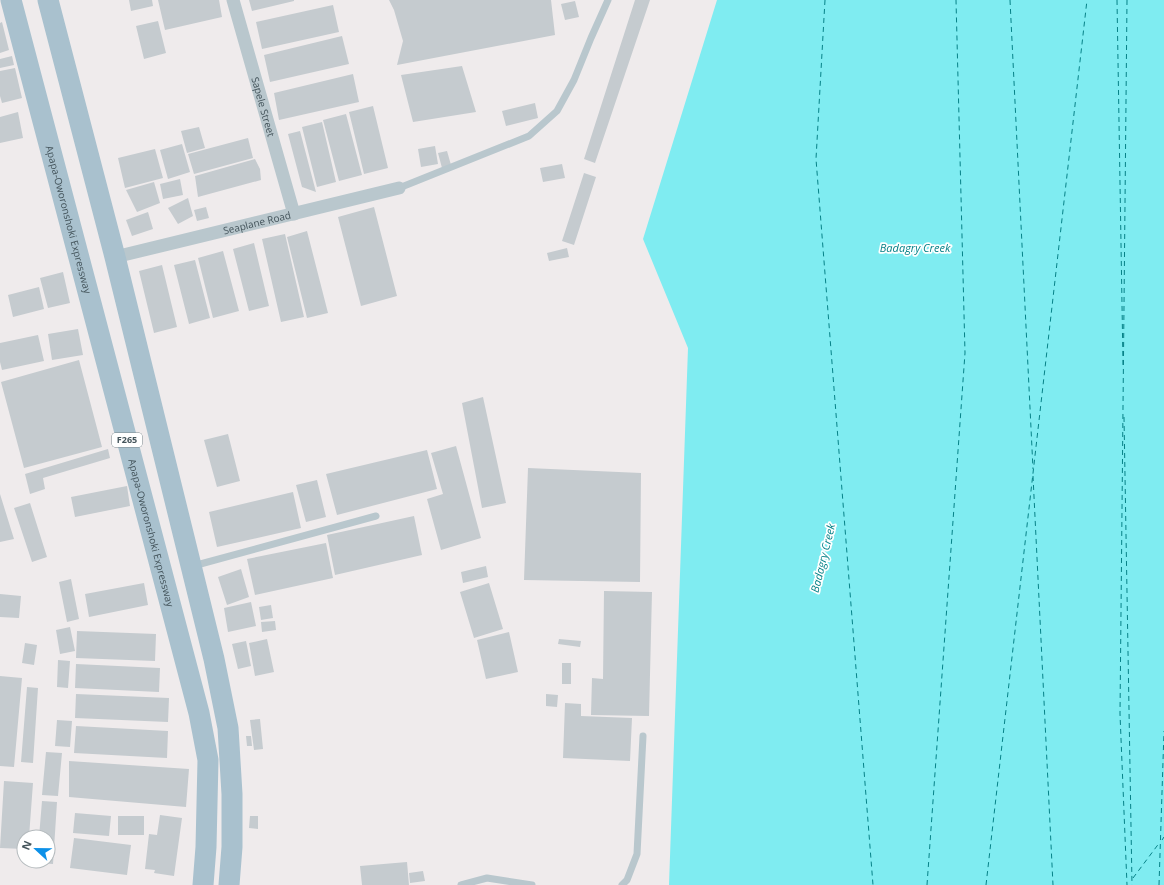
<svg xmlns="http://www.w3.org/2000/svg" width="1164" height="885" font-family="'Open Sans',sans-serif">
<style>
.water{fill:#7fecf1}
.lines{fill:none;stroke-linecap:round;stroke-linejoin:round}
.ferry{stroke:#068187;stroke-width:1;stroke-dasharray:5 4;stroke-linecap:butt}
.building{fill:#c5cbcf}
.service{stroke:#b9c7cd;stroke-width:7}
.minor{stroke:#b9c7cd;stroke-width:13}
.primary{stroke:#a9c1ce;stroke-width:21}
.labels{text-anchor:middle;stroke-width:3.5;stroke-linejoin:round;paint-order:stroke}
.shield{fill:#fff;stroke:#7b878c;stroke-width:1}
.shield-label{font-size:9px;font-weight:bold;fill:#43535a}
.street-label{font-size:10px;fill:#43535a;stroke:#fff}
.water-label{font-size:11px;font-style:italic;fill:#068187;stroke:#fff}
</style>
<rect width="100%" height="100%" fill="#efebec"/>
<path class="water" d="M717,0H1164V885H669L688,348L643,239Z"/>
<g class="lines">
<path class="ferry" d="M825,0L816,159L873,885
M1010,0L1033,469
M1117,0L1123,365
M1127,0L1120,714L1127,885
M1124,417L1132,885
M1033,476L1053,885
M1162,840L1164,837
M1133,878L1160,842
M927,885L965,353L956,0
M986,885L1087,0
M1159,885L1164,731"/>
</g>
<path class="building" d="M129,0H152L153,6L131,11Z
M158,0H219L222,17L165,30Z
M249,0H294V1L252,11Z
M389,0H551L555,35L397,65L403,41L394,10Z
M635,0H650L595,163L584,159Z
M575,1L579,17L565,20L561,4Z
M333,5L339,32L262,49L256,22Z
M158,21L166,53L144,59L136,26Z
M2,22L9,50L0,53V23Z
M342,36L349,64L270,82L264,55Z
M12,56L14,65L0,68V59Z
M462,66L476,112L413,122L401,75Z
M15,68L22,98L2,103L0,96V71Z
M353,74L359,102L279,120L274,93Z
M535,103L538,118L506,126L502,111Z
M373,106L388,168L364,174L349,112Z
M18,112L23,138L0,143V117Z
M346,114L362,175L339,181L323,120Z
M322,122L336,182L317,187L302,127Z
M199,127L205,148L187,153L181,131Z
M300,131L316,192L302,187L288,134Z
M248,138L253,158L194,174L188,154Z
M182,144L190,172L168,179L160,150Z
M435,146L438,164L421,167L418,149Z
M155,149L163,178L125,188L118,158Z
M447,151L451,165L442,168L438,153Z
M255,159L260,169L261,180L198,197L195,176Z
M562,164L565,178L543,182L540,168Z
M584,173L596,177L574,245L562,241Z
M180,179L183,195L163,199L160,184Z
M154,182L160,203L137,212L126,190Z
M188,198L193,216L178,224L168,208Z
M206,207L209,218L197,221L194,210Z
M374,207L397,296L361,306L338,217Z
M148,212L153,229L132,236L126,220Z
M307,231L328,313L307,318L287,237Z
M285,234L304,317L281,322L262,239Z
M254,243L269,306L249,311L233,249Z
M567,248L569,257L549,261L547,253Z
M223,251L239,311L213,318L198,258Z
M195,260L210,318L189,324L174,265Z
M162,265L177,327L154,333L139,271Z
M63,272L70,303L48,308L40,278Z
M39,287L44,309L13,317L8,295Z
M78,329L83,355L52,360L48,334Z
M38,335L44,361L2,370L0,362V343Z
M79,360L102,447L24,468L1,382Z
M483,397L506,503L482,508L462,403Z
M228,434L240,481L217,487L204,440Z
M456,446L481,538L441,550L427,499L443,494L431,453Z
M108,449L110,458L43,478L45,489L30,494L25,474Z
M427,450L437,489L337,515L326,474Z
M528,468L641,473L640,582L524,580Z
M317,480L326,517L306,522L296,485Z
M127,486L130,506L75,517L71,497Z
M293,492L301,528L217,547L209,512Z
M0,494L14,539L0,542Z
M30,503L47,557L32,562L14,508Z
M414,516L422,555L335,575L327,535Z
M326,543L333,578L255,595L247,559Z
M486,566L488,577L463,583L461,572Z
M241,569L249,597L227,605L218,577Z
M71,579L79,619L67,622L59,582Z
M144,583L148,605L89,617L85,594Z
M489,583L503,629L474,638L460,592Z
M604,591L652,592L649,716L591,715L592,678L603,679Z
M0,594L21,596L19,618L0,617Z
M251,602L256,626L228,632L224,608Z
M271,605L273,618L261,620L259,607Z
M275,621L276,630L262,632L261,622Z
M70,627L75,651L60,654L56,630Z
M77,631L156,634L155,661L76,658Z
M509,632L518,672L486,679L477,640Z
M267,639L274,672L255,676L249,643Z
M559,639L581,641L580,647L558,644Z
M246,641L251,666L238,669L232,644Z
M25,643L37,645L34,665L22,663Z
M58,660L70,661L68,688L57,687Z
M562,663H571V684H562Z
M76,664L160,668L159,692L75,688Z
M0,676L22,678L14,767L0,766Z
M27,687L38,688L33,763L21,762Z
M76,694L169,698L168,722L75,718Z
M546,694L558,695L557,707L546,706Z
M565,703L581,704V716L632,718L630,761L563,758Z
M260,719L263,749L254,750L250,720Z
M57,720L72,721L70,747L55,746Z
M76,726L168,731L167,758L74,753Z
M246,736H251L252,746H247Z
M46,752L62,753L58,796L42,795Z
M69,761L189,769L186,807L69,797Z
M4,781L33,783L29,837H24V849L0,848Z
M42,801L57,802L53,864L37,863V861H48V837H39Z
M75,813L111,816L109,836L73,833Z
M160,815L182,818L174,876L154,873L155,870L145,869L149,834L157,835Z
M118,816H144V835H118Z
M250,816H258V829L249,828Z
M74,838L131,845L127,875L70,868Z
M407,862L409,885H362L360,866Z
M423,871L425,881L410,883L409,873Z"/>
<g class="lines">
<path class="service" d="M399,188L529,136L557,111L574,80L591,38L608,0
M193,566L376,516
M461,885L487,878L532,885
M622,885L627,880L637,854L643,736"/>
<g class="minor">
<path id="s1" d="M233,0L294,214"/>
<path id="s2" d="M115,257L399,188"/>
</g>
<g class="primary">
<path id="s3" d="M11,0L199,713L208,760L206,847L203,885"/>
<path d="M48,0L115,257L214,659L228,728L232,794V847L229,885"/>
</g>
</g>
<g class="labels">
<rect class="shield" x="112" y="433" width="30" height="14" rx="3"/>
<g class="shield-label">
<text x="127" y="443">F265</text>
</g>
<g class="street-label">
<text dy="4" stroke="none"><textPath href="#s1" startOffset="111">Sapele Street</textPath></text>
<text dy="4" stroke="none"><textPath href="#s3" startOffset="227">Apapa-Oworonshoki Expressway</textPath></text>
<text dy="4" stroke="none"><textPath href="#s2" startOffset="146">Seaplane Road</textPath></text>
<text dy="4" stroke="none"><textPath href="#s3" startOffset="551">Apapa-Oworonshoki Expressway</textPath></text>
</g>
<g class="water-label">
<text x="915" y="252">Badagry Creek</text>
<text transform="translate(823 558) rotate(-76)" y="4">Badagry Creek</text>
</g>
</g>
<g transform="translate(36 849) rotate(292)"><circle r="19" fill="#ffffff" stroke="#b4babd"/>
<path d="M0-3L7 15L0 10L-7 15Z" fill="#0c90e8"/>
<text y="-6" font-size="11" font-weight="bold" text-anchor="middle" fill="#43535a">N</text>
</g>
</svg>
